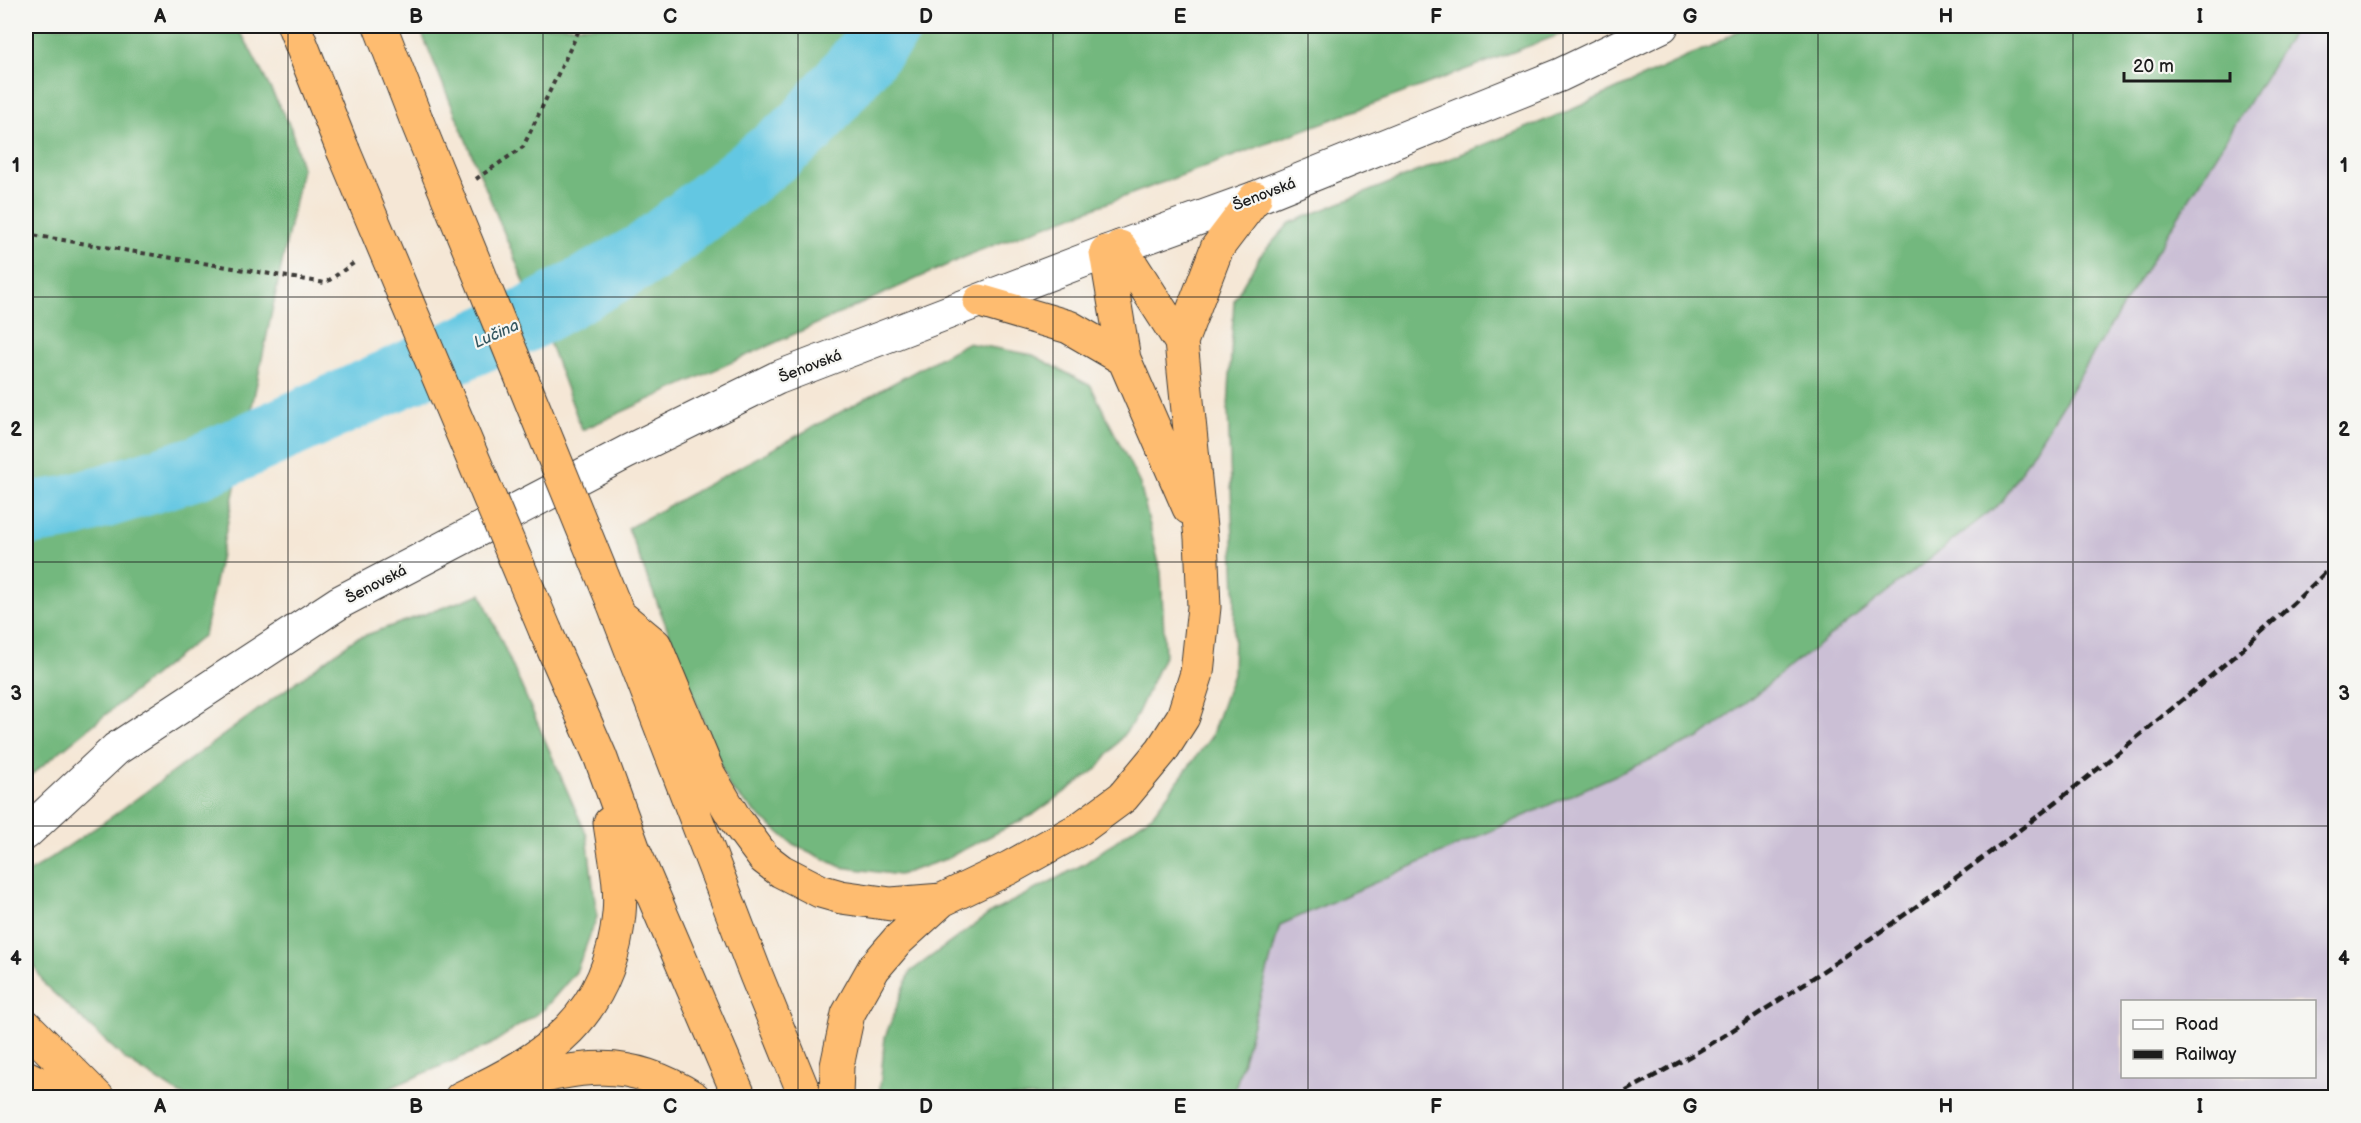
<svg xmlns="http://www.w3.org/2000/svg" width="2361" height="1123" font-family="'Balsamiq Sans',sans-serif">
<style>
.industrial{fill:#cbbfd5;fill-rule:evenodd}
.forest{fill:#73b87e;stroke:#486a4d;stroke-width:1.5}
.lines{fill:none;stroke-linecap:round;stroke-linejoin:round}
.river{stroke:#64c7e2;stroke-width:64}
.minor-casing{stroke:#3d3a38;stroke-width:35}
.highway-casing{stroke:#3d3a38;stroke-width:35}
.path{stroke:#3d3a38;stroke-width:4;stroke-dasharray:4.5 4.5;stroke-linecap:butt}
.minor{stroke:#fff;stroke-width:33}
.highway{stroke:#febc70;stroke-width:33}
.rail{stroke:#1c1c1c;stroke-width:4.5;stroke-dasharray:9 4.5;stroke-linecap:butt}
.highway-bridge-casing{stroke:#3d3a38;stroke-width:35;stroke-linecap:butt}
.highway-bridge{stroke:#febc70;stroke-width:33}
.grid{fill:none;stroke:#1c1c1c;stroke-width:1.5;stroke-opacity:0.55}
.labels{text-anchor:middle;stroke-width:4.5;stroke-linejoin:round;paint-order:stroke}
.street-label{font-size:15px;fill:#1c1c1c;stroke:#f6f6f2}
.water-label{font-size:16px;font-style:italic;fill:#355861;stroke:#f6f6f2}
.neatline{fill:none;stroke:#1c1c1c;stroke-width:2}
.grid-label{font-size:20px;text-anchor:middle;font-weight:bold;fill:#1c1c1c}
</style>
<rect width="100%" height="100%" fill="#f6f6f2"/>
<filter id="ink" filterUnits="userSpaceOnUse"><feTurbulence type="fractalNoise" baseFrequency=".0167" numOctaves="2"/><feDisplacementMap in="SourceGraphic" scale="12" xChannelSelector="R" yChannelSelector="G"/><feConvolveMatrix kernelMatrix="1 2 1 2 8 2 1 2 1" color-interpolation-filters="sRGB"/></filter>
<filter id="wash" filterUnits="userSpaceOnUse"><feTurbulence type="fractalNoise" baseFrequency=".008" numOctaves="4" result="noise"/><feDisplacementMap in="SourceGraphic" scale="24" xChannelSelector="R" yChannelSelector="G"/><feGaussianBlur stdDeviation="1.35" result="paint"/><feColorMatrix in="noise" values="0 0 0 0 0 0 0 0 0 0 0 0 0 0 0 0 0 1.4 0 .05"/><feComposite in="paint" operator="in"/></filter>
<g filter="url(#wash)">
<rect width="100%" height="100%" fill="#f5e7d6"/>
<path class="industrial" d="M2296,26H2335V1097L1233,1098L1280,925L1701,737L2002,502ZM2122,1002H2314V1076H2122Z"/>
<path class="forest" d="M26,26H234L244,38L291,128L302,168L204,635L26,779Z
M419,26H1583L978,251L582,430L551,347Z
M1746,26H2296L2002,502L1701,737L1280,925L1233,1097H879L885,1037L910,972L992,912L1084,864L1153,814L1211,737L1233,674L1235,592L1228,409L1234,300L1260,256L1290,223L1573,109L1713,45Z
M967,343L1033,355L1091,386L1140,484L1161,572L1165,654L1134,721L1097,769L1034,814L943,860L899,875L841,867L793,844L759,816L729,787L628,528Z
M481,594L587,836L597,917L576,972L544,1009L490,1045L369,1097L188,1098L174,1091L126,1060L45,985L26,951V875L114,815L355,639Z
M639,1091L650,1097H567L581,1094Z"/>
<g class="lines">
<path class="river" d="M26,514L67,508L199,467L526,320L647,253L805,128L890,26"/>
</g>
</g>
<g filter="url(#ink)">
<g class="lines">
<defs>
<path id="minor" d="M26,833L116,749L340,602L627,452L777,378L1106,252L1255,198L1560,75L1662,26"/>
<path id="highway" d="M294,26L343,150
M380,26L416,119
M1120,247L1181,342
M1106,252L1124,359L1189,508
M980,301L1069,327L1124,359
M613,602L756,975L806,1098
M620,616L655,645L709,775L735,819L764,858L781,871L820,891L841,897L891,904L942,900
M546,632L600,756L635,853L740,1098
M26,1026L98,1098
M26,1077L68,1098
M508,1085C581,1066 626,1055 694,1098
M461,1098C547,1058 610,1016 619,914C622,884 614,853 610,823
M836,1098L837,1066L848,1014L874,968L898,940L942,900L1009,868L1081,828L1123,797L1162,750L1183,717L1197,673L1204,607L1201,538L1181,342L1217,248L1255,198"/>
</defs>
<use href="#minor" class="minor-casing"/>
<use href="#highway" class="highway-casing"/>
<path class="path" d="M476,179L523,147L581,26
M26,234L325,283L354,263"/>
<use href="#minor" class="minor"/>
<use href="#highway" class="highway"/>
<path class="rail" d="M1614,1098C1646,1080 1678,1064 1709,1045C1850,957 1985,860 2114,756C2190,694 2266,632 2336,562"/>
<defs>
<path id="highway-bridge" d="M416,119L613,602
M343,150L546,632"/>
</defs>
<use href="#highway-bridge" class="highway-bridge-casing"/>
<use href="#highway-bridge" class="highway-bridge"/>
</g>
</g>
<path class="grid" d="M288,26V1098M543,26V1098M798,26V1098M1053,26V1098M1308,26V1098M1563,26V1098M1818,26V1098M2073,26V1098M26,297H2336M26,562H2336M26,826H2336"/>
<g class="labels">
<g class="street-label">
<text transform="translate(1264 194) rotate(-21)" y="5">Šenovská</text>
<text transform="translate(810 366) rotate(-21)" y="5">Šenovská</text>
<text transform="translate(376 584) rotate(-27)" y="5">Šenovská</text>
</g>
<g class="water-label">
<text transform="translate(496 333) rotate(-24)" y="6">Lučina</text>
</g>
</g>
<rect width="2361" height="1123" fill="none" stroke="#f6f6f2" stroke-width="66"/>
<rect x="2121" y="1000" width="195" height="78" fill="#f6f6f2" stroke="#9f9f9c" stroke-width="1.5"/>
<rect x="2133" y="1020" width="30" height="9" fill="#ffffff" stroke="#9f9f9c" stroke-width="1.5"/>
<text x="2175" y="1030" font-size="18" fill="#1c1c1c">Road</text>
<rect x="2133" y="1050" width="30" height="9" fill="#1c1c1c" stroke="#9f9f9c" stroke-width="1.5"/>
<text x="2175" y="1060" font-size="18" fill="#1c1c1c">Railway</text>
<path d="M2124 72v9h106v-9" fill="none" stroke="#1c1c1c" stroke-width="3"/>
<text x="2133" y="72" font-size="18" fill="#1c1c1c" stroke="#f6f6f2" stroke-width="4.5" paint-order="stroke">20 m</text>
<rect x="33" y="33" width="2295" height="1057" class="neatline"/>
<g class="grid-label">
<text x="160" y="23">A</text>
<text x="416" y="23">B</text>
<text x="670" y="23">C</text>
<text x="926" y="23">D</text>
<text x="1180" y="23">E</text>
<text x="1436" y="23">F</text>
<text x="1690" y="23">G</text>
<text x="1946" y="23">H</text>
<text x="2200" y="23">I</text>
<text x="16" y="172">1</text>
<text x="2344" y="172">1</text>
<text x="16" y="436">2</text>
<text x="2344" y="436">2</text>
<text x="16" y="700">3</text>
<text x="2344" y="700">3</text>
<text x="16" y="965">4</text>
<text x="2344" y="965">4</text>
<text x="160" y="1113">A</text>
<text x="416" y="1113">B</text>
<text x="670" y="1113">C</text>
<text x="926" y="1113">D</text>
<text x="1180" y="1113">E</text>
<text x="1436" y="1113">F</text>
<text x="1690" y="1113">G</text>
<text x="1946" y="1113">H</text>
<text x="2200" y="1113">I</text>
</g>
</svg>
